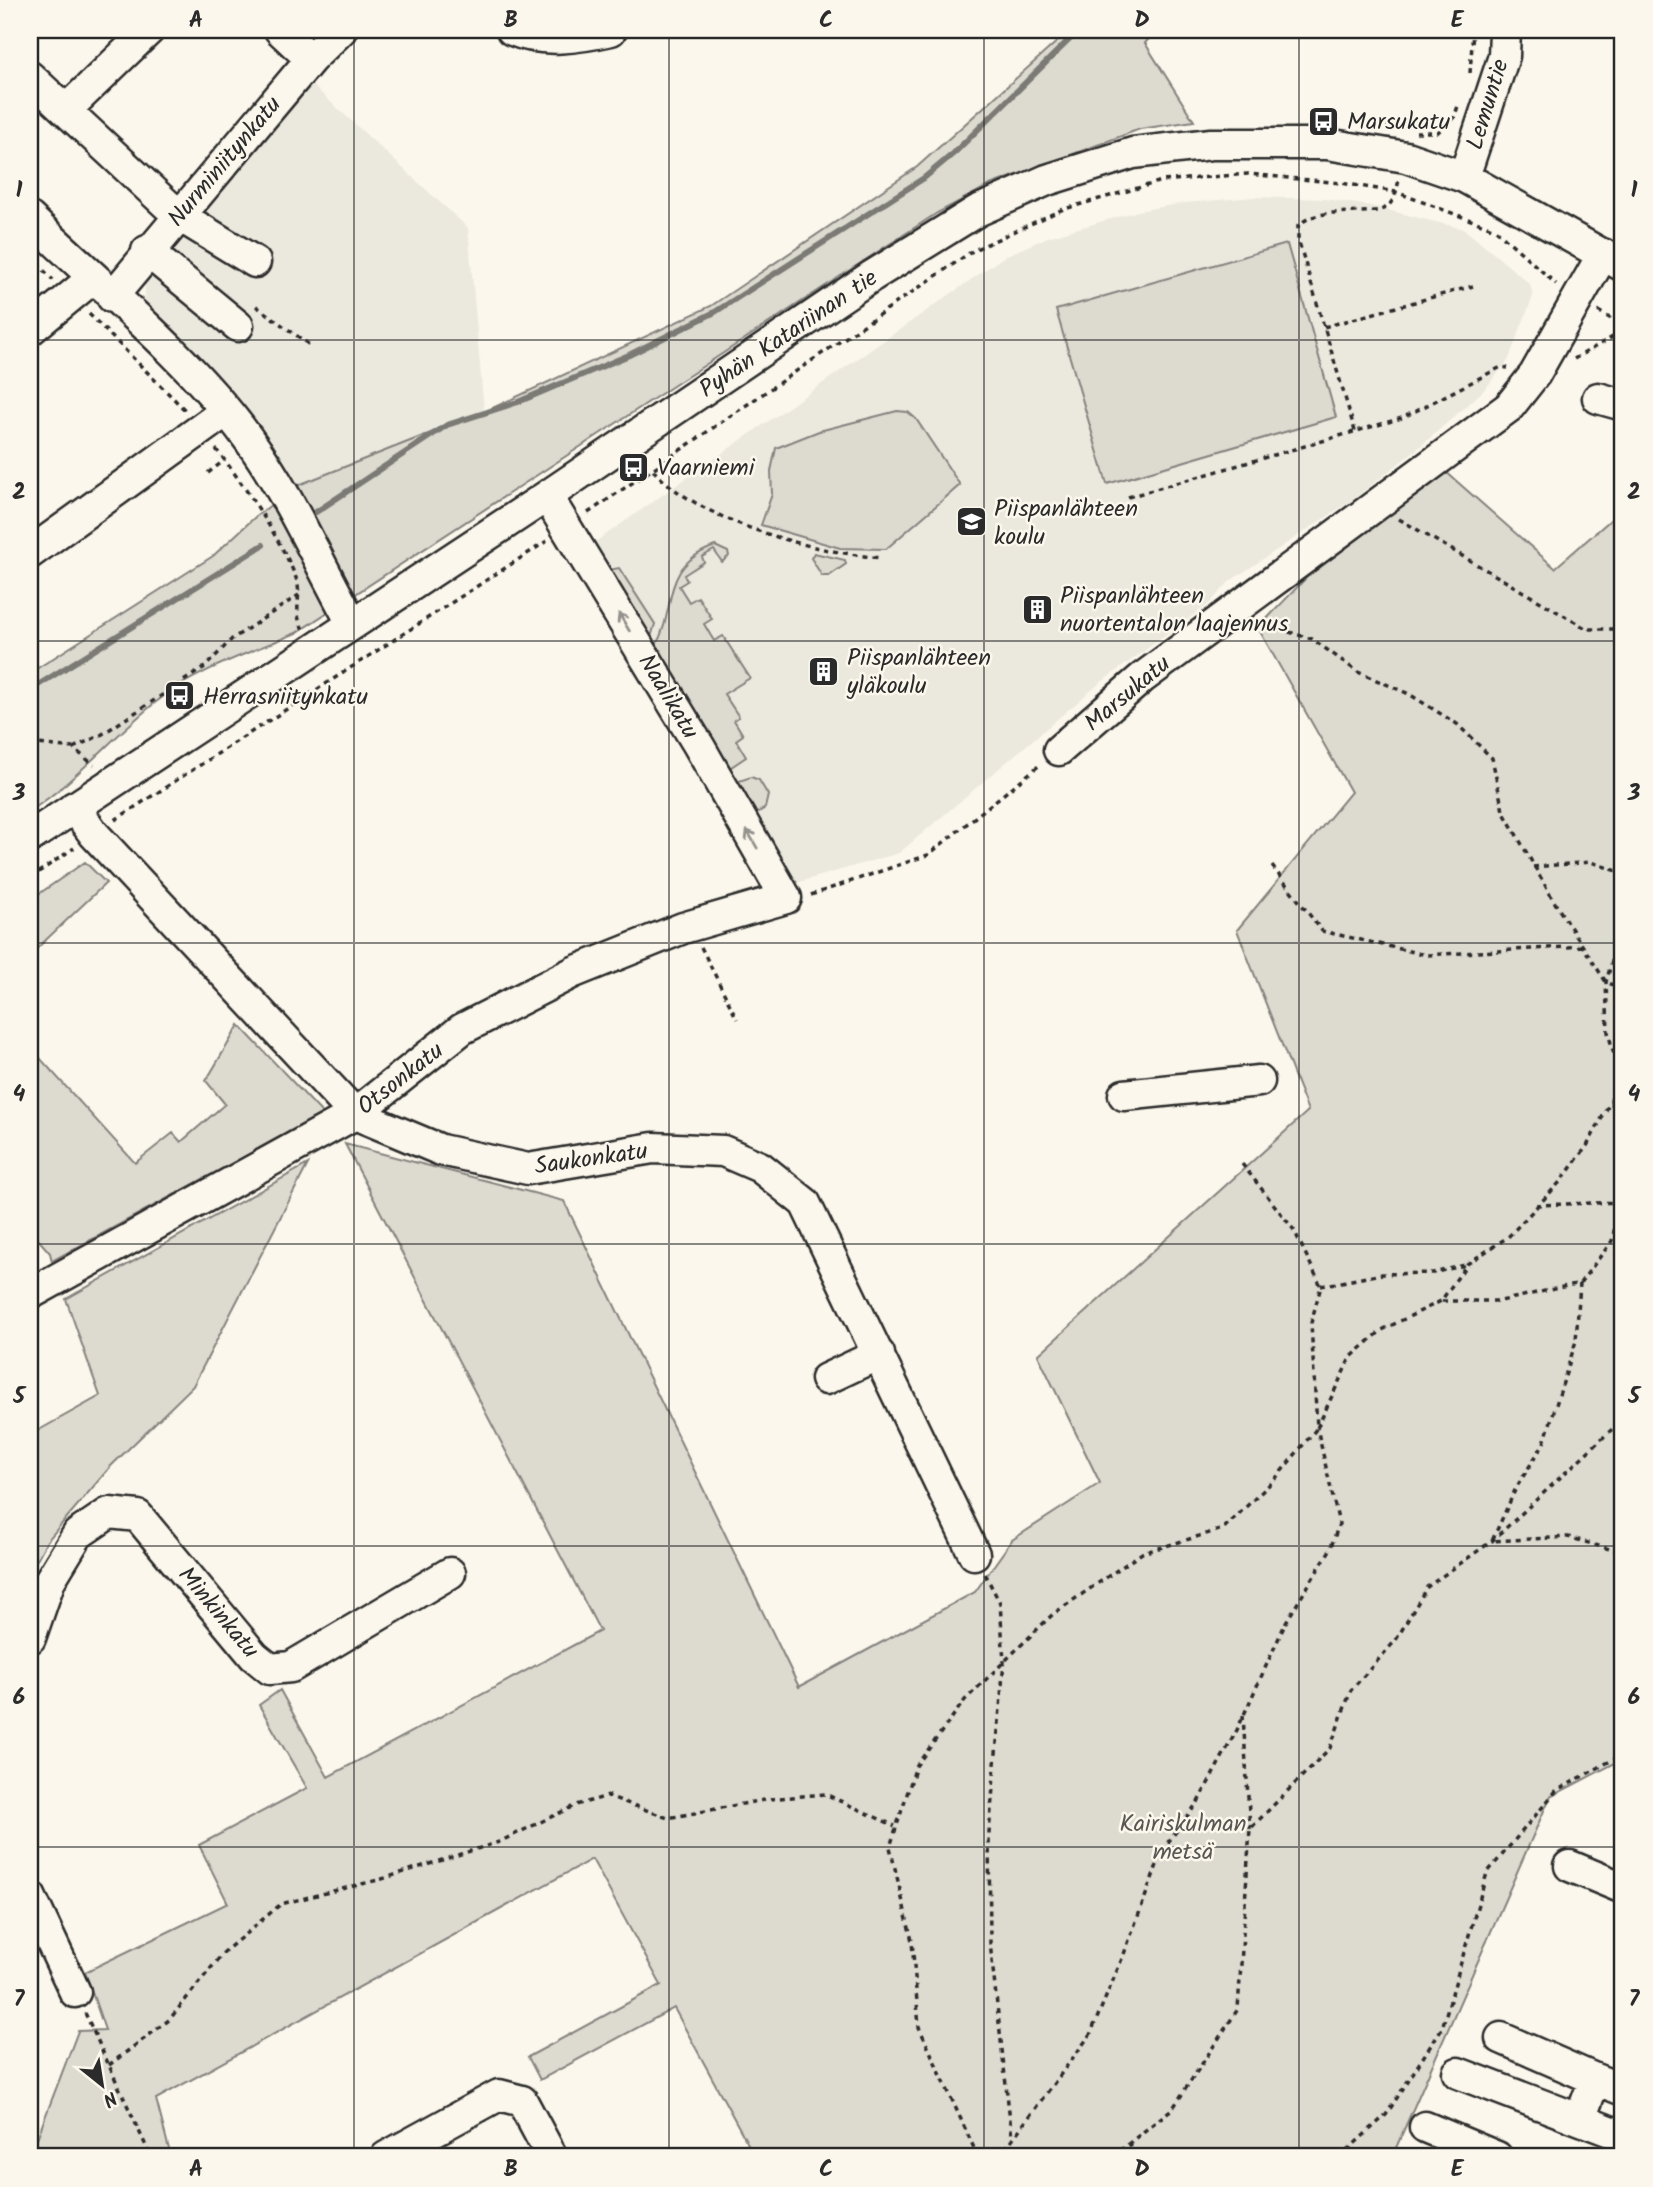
<svg xmlns="http://www.w3.org/2000/svg" width="1653" height="2187" font-family="Kalam,sans-serif">
<style>
.built{fill:#ebe8de}
.green{fill:#dddad0;stroke:#84827e;stroke-width:2}
.lines{fill:none;stroke-linecap:round;stroke-linejoin:round}
.stream{stroke:#7b7a75;stroke-width:6}
.minor-casing{stroke:#2b2b2b;stroke-width:35}
.path{stroke:#2b2b2b;stroke-width:3.5;stroke-dasharray:5 5;stroke-linecap:butt}
.minor{stroke:#fbf7ec;stroke-width:30}
.oneway{stroke:#93918c}
.grid{fill:none;stroke:#2b2b2b;stroke-width:2;stroke-opacity:0.55}
.labels{text-anchor:middle;stroke-width:5;stroke-linejoin:round;paint-order:stroke}
.street-label{font-size:24px;fill:#2b2b2b;stroke:#fbf7ec}
.poi-label{font-size:24px;fill:#2b2b2b;stroke:#fbf7ec;text-anchor:start}
.park-label{font-size:24px;fill:#585754;stroke:#fbf7ec}
.neatline{fill:none;stroke:#2b2b2b;stroke-width:2.5}
.grid-label{font-size:23px;text-anchor:middle;font-weight:bold;fill:#2b2b2b}
</style>
<rect width="100%" height="100%" fill="#fbf7ec"/>
<filter id="ink" filterUnits="userSpaceOnUse"><feTurbulence type="fractalNoise" baseFrequency=".0143" numOctaves="2"/><feDisplacementMap in="SourceGraphic" scale="14" xChannelSelector="R" yChannelSelector="G"/><feConvolveMatrix kernelMatrix="1 2 1 2 8 2 1 2 1" color-interpolation-filters="sRGB"/></filter>
<g filter="url(#ink)">
<path class="built" d="M310,83L468,228L484,412L296,486L255,423L219,380L145,309V284Z
M1255,197L1325,199L1371,206L1464,229L1530,284L1533,296L1508,361L1484,390L1422,445L1355,498L1230,581L1210,603L1100,683L899,853L796,883L588,552V547L1005,256L1048,237L1138,211L1184,203Z"/>
<path class="green" d="M1070,30H1157L1145,43L1194,121L1140,129L990,185L937,213L296,633C249,653 196,670 156,702C112,737 77,780 30,811V673L213,556L254,518L296,486L484,412L711,306L917,167Z
M1287,244L1336,417L1107,484L1056,310Z
M897,411L908,412L916,419L960,485L886,549L840,548L761,525L772,494L771,471L776,448L819,431Z
M1445,471L1555,568L1623,509V1759L1550,1797L1392,2157H755L674,2008L540,2080L528,2057L661,1985L592,1859L156,2099L171,2157H30L78,2031L105,2030L85,1972L228,1903L199,1845L307,1788L259,1705L280,1690L328,1777L600,1631L345,1144L564,1201L799,1687L975,1592L1012,1540L1100,1483L1038,1355L1308,1111L1237,930L1351,792L1258,628L1376,505Z
M715,546L728,552L729,556L722,562L714,550L702,557L704,562L684,575L687,581L679,586L689,602L698,597L712,619L704,624L714,641L723,636L750,678L724,694L739,717L734,720L743,735L736,740L746,757L728,769L655,647C678,607 659,566 715,546Z
M814,553L845,560L846,564L829,576H822L811,558Z
M619,568L655,624L652,634L647,638L609,570Z
M751,777L759,780L768,795L765,808L752,816L735,786L739,781Z
M85,862L106,883L30,955V900Z
M239,1025L323,1114L52,1261L50,1253L30,1230V1047L135,1163L173,1133L181,1142L225,1104L206,1081Z
M308,1164L193,1386L111,1466L47,1541L30,1572V1435L100,1396L66,1299Z"/>
<g class="lines">
<path class="stream" d="M316,512L447,425L518,402L629,355L715,312L924,178L954,153L1079,30
M30,690L263,545"/>
<defs>
<path id="minor" d="M280,30L311,59
M512,30C542,43 580,37 611,30
M30,77L178,215L255,262
M66,110L149,30
M1464,177L1504,56L1505,30
M30,218C100,285 190,359 247,437C289,494 318,562 352,623
M147,251L238,326
M112,297L311,59L341,30
M30,330L93,278
M1598,398L1623,405
M30,553L226,411
M1059,750L1142,678L1509,407L1535,374L1603,254
M74,807L94,834L355,1114L441,1150L528,1169L653,1148L723,1151L760,1167L805,1203L974,1554
M30,837L547,496L872,276L977,211L1047,180L1133,153L1211,144H1327L1406,157L1464,177L1623,266
M1124,1095L1259,1081
M30,1294L355,1114L462,1029L574,972L683,928L786,898L699,746L547,496
M826,1379L879,1354
M30,1638L50,1580L78,1534L109,1513L138,1516L254,1656L270,1669L291,1667L450,1573
M1570,1866L1623,1888
M30,1896L75,1992
M1501,2038L1595,2079L1580,2119
M1458,2073L1623,2136
M1595,2079L1623,2090
M1425,2127L1497,2157
M386,2157L499,2095L522,2101L552,2157"/>
</defs>
<use href="#minor" class="minor-casing"/>
<path class="path" d="M1470,73L1473,30
M1357,121L1398,128
M1416,132H1438L1454,118L1458,106
M30,256L53,280
M256,306L311,346
M1598,311L1623,326
M89,314L185,410
M1324,327L1473,286
M1574,359L1623,331
M1355,431L1298,239V226C1319,203 1375,219 1388,206C1395,200 1397,188 1399,180
M216,449C242,482 281,539 296,578C303,596 292,611 303,629
M653,470C700,522 813,552 882,558
M208,473L225,460
M1128,497L1402,418L1501,367L1508,368
M588,513L974,250L1061,210L1162,181L1248,174L1341,183L1396,192L1495,229L1556,284
M1399,519L1587,629H1623
M1260,623L1312,639L1358,672L1409,694L1457,724L1492,758L1503,811L1558,908L1606,982L1623,989
M30,743L73,748L94,765
M73,748L101,735L205,667L232,639L299,595
M115,820L547,541
M1272,866L1322,931L1426,955L1584,946
M1533,867L1591,862L1623,873
M30,878L74,848
M811,895L928,855L1041,764
M701,947L737,1019
M1611,1101L1623,1137
M1242,1164L1294,1230L1321,1286L1311,1323L1317,1428L1350,1358L1382,1330L1441,1301L1467,1264L1508,1237L1561,1181L1587,1146L1611,1101L1617,1066L1608,1032L1606,982L1623,923
M1536,1205L1623,1202
M1580,1283L1576,1341L1544,1443L1516,1488L1492,1541L1568,1537L1623,1553
M1321,1286L1382,1274L1433,1273L1465,1265
M1442,1301H1501L1580,1283L1612,1241L1620,1202L1617,1183L1623,1157
M985,1574L1000,1603L1004,1662L989,1833L990,1943L1012,2138
M1243,1715L1250,1829
M85,2013L151,2157
M109,2065L169,2020L224,1952L281,1904L382,1879L499,1842L576,1805L608,1796L668,1818L769,1799L825,1794L895,1826
M978,2157L919,2027L912,1941L890,1847L916,1766L965,1700L1053,1614L1142,1553L1223,1529L1276,1478L1317,1428
M999,2157L1090,2035L1124,1954L1163,1849L1198,1802L1237,1730L1286,1622L1330,1550L1339,1524L1317,1428
M1112,2157L1173,2108L1238,2009L1250,1829L1330,1748L1351,1690L1396,1640L1427,1587L1492,1541L1623,1419
M1130,2157L1131,2142
M1340,2157L1386,2115L1442,2028L1487,1873L1556,1791L1623,1754"/>
<use href="#minor" class="minor"/>
</g>
<defs><path id="oneway-shaft" d="M-6 0H5M1.5-3L5.5 0L1.5 3" fill="none" stroke-width="1.6" stroke-linecap="round" stroke-linejoin="round" transform="scale(1.75)"/></defs>
<g class="oneway">
<use href="#oneway-shaft" transform="translate(624 622) rotate(-121)"/>
<use href="#oneway-shaft" transform="translate(752 839) rotate(-120)"/>
</g>
</g>
<path class="grid" d="M354,30V2157M669,30V2157M984,30V2157M1299,30V2157M30,340H1623M30,641H1623M30,943H1623M30,1244H1623M30,1546H1623M30,1847H1623"/>
<defs>
<symbol id="bus-square" viewBox="-11 -11 22 22"><rect x="-9" y="-9" width="18" height="18" rx="4" fill="#2b2b2b" stroke="#fbf7ec"/><path d="M-5-6H5V4H4V6H2V4H-2V6H-4V4H-5ZM-3.5-4V0h7V-4ZM-3.5 1.2v1.5H-2V1.2ZM2 1.2v1.5H3.5V1.2Z" fill="#fff"/></symbol>
<symbol id="school-square" viewBox="-11 -11 22 22"><rect x="-9" y="-9" width="18" height="18" rx="4" fill="#2b2b2b" stroke="#fbf7ec"/><path d="M0-5L7-2L0 1L-7-2ZM-4 1L0 2.5L4 1V4Q0 6-4 4Z" fill="#fff"/></symbol>
<symbol id="building-square" viewBox="-11 -11 22 22"><rect x="-9" y="-9" width="18" height="18" rx="4" fill="#2b2b2b" stroke="#fbf7ec"/><path d="M-4-6H4V6H1V3H-1V6H-4ZM-2.5-4.3h1.7v1.8h-1.7ZM.8-4.3h1.7v1.8H.8ZM-2.5-1h1.7V.8h-1.7ZM.8-1h1.7V.8H.8Z" fill="#fff"/></symbol>
</defs>
<g fill-rule="evenodd">
<use href="#bus-square" x="1306" y="104" width="35" height="35"/>
<use href="#bus-square" x="616" y="450" width="35" height="35"/>
<use href="#school-square" x="954" y="504" width="35" height="35"/>
<use href="#building-square" x="1020" y="592" width="35" height="35"/>
<use href="#building-square" x="806" y="654" width="35" height="35"/>
<use href="#bus-square" x="162" y="678" width="35" height="35"/>
</g>
<g class="labels">
<g class="street-label">
<text transform="translate(1487 104) rotate(-73)" y="8">Lemuntie</text>
<text transform="translate(224 161) rotate(-50)" y="8">Nurminiitynkatu</text>
<text transform="translate(788 333) rotate(-34)" y="8">Pyhän Katariinan tie</text>
<text transform="translate(1127 693) rotate(-40)" y="8">Marsukatu</text>
<text transform="translate(669 696) rotate(59)" y="8">Naalikatu</text>
<text transform="translate(400 1078) rotate(-38)" y="8">Otsonkatu</text>
<text transform="translate(591 1158) rotate(-8)" y="8">Saukonkatu</text>
<text transform="translate(219 1612) rotate(50)" y="8">Minkinkatu</text>
</g>
<g class="poi-label">
<text x="1347" y="129">Marsukatu</text>
<text x="657" y="475">Vaarniemi</text>
<text x="994" y="516">Piispanlähteen<tspan x="994" dy="28">koulu</tspan></text>
<text x="1060" y="603">Piispanlähteen<tspan x="1060" dy="28">nuortentalon laajennus</tspan></text>
<text x="847" y="665">Piispanlähteen<tspan x="847" dy="28">yläkoulu</tspan></text>
<text x="203" y="704">Herrasniitynkatu</text>
</g>
<g class="park-label">
<text x="1183" y="1831">Kairiskulman<tspan x="1183" dy="28">metsä</tspan></text>
</g>
</g>
<rect width="1653" height="2187" fill="none" stroke="#fbf7ec" stroke-width="77"/>
<g transform="translate(102 2085) rotate(150)" stroke="#fbf7ec" stroke-width="5" paint-order="stroke">
<path d="M0-5L12 26L0 18L-12 26Z" fill="#2b2b2b"/>
<text y="-10" font-size="19" font-weight="bold" text-anchor="middle" fill="#2b2b2b">N</text>
</g>
<rect x="38" y="38" width="1576" height="2110" class="neatline"/>
<g class="grid-label">
<text x="196" y="27">A</text>
<text x="511" y="27">B</text>
<text x="826" y="27">C</text>
<text x="1142" y="27">D</text>
<text x="1457" y="27">E</text>
<text x="19" y="197">1</text>
<text x="1634" y="197">1</text>
<text x="19" y="499">2</text>
<text x="1634" y="499">2</text>
<text x="19" y="800">3</text>
<text x="1634" y="800">3</text>
<text x="19" y="1101">4</text>
<text x="1634" y="1101">4</text>
<text x="19" y="1403">5</text>
<text x="1634" y="1403">5</text>
<text x="19" y="1704">6</text>
<text x="1634" y="1704">6</text>
<text x="19" y="2006">7</text>
<text x="1634" y="2006">7</text>
<text x="196" y="2176">A</text>
<text x="511" y="2176">B</text>
<text x="826" y="2176">C</text>
<text x="1142" y="2176">D</text>
<text x="1457" y="2176">E</text>
</g>
</svg>
